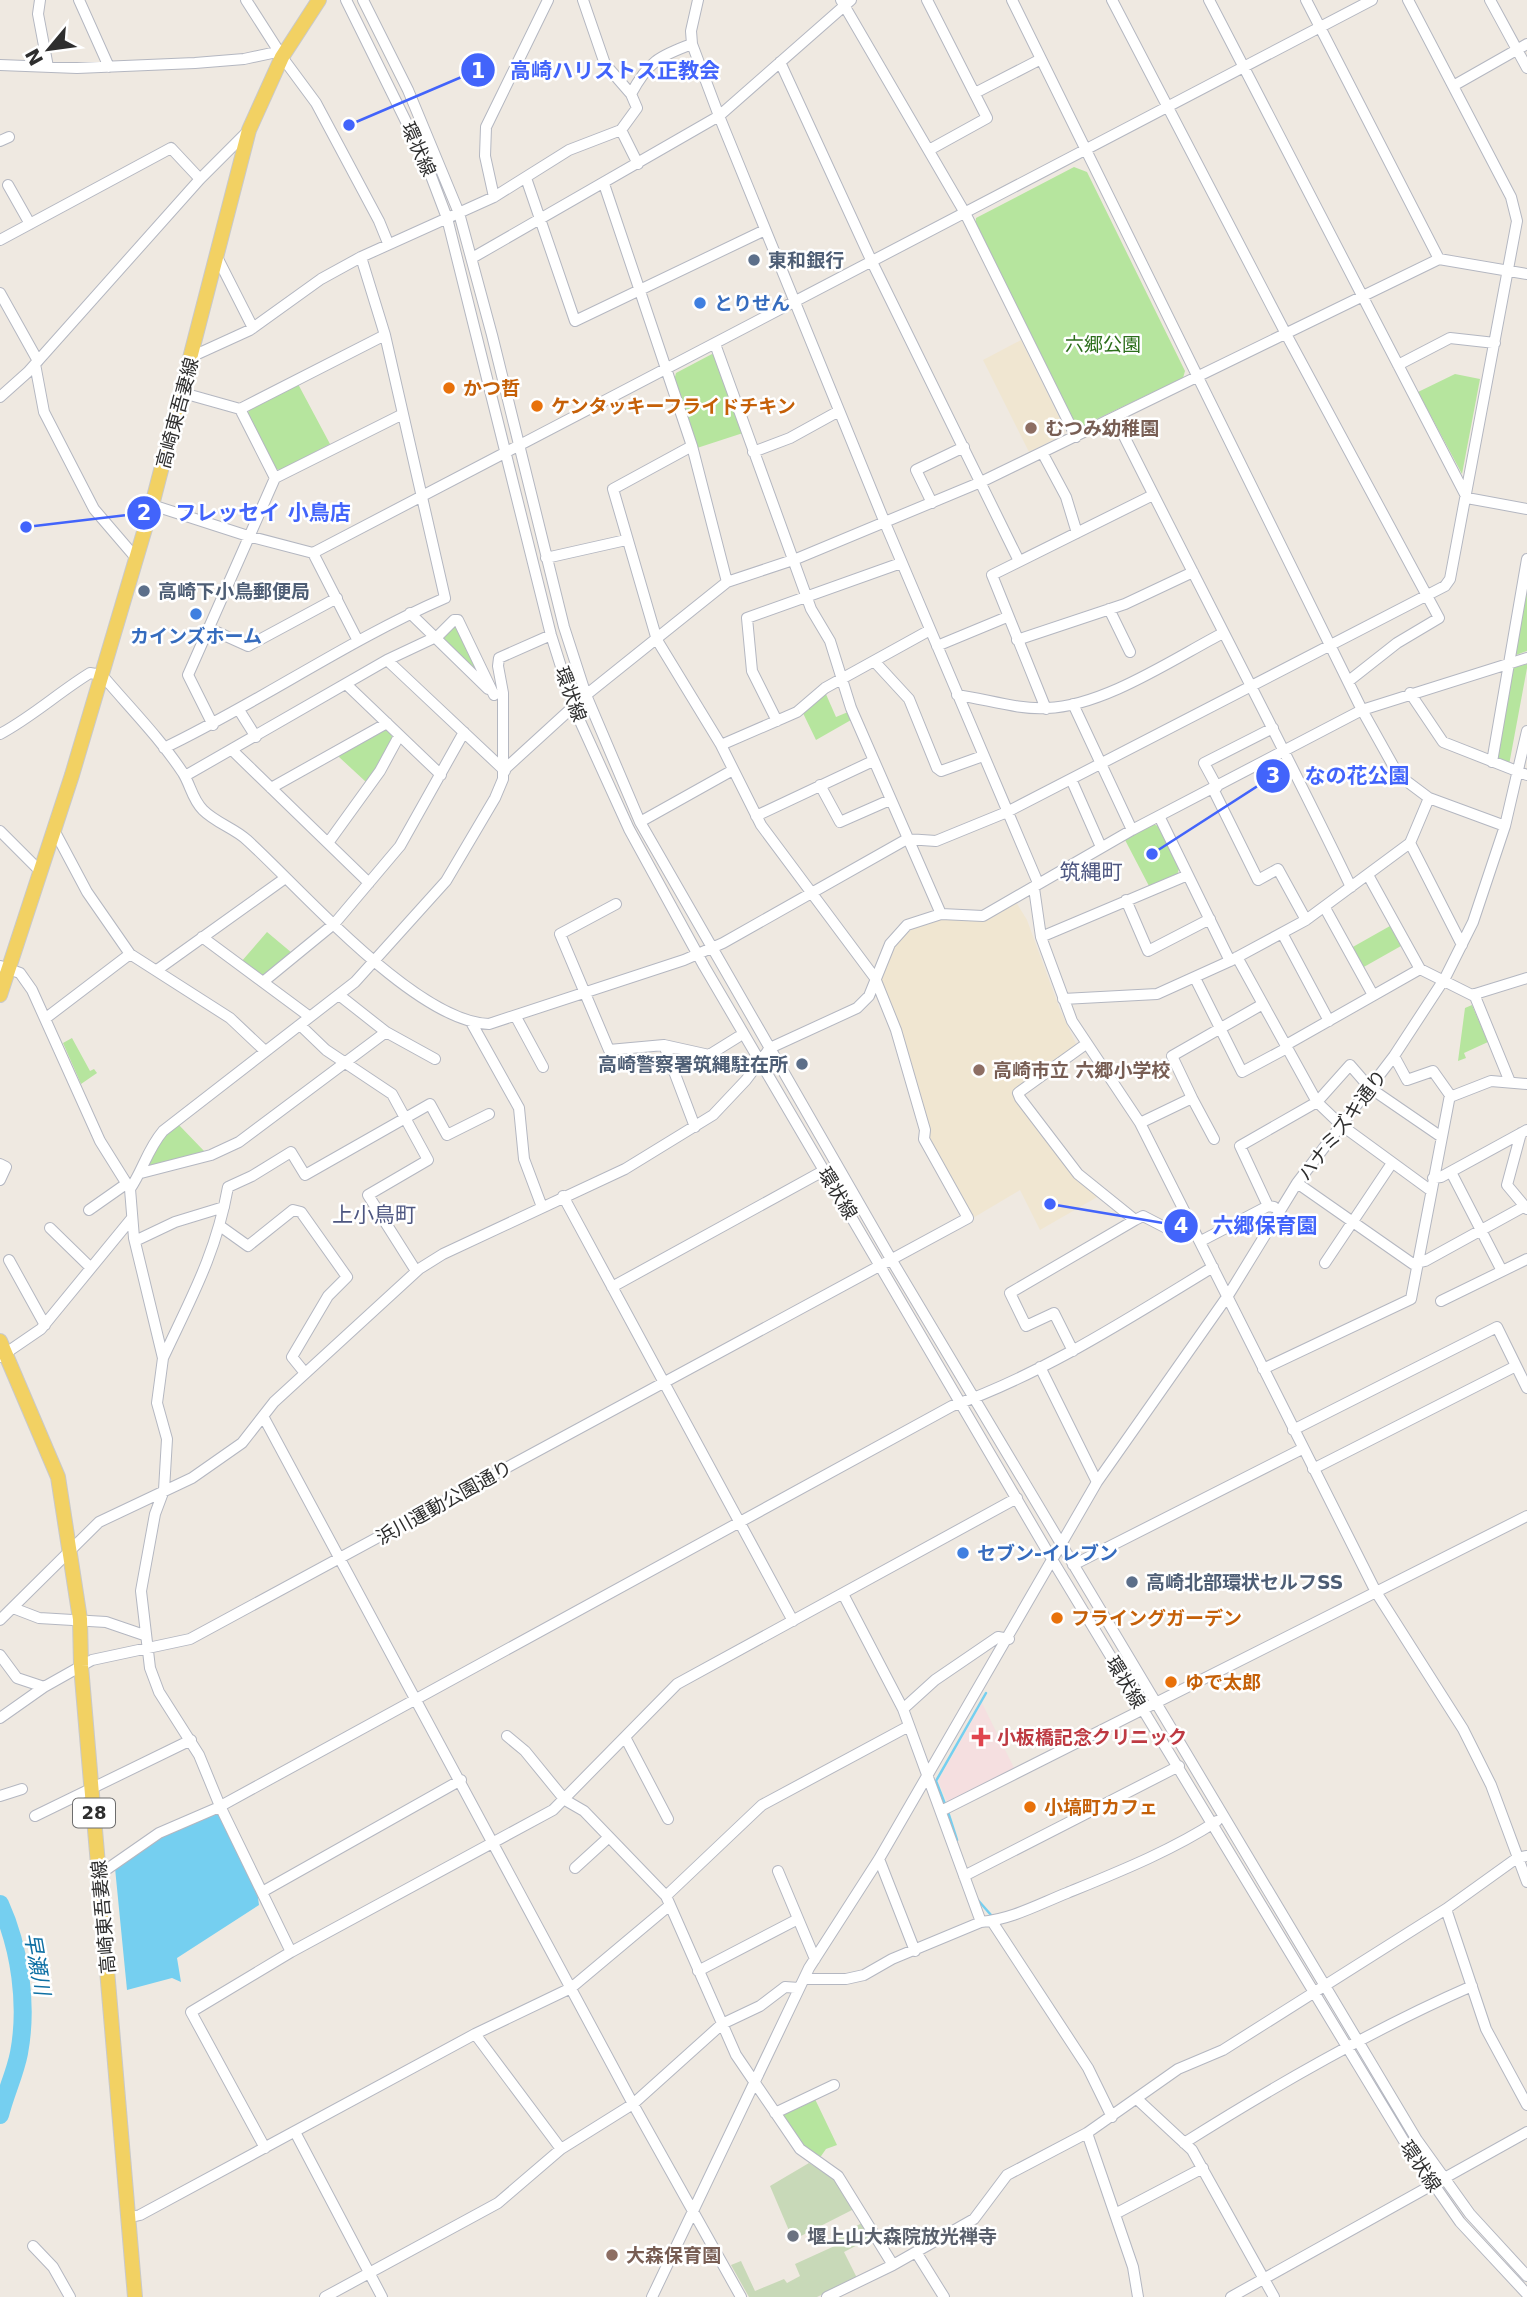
<svg xmlns="http://www.w3.org/2000/svg" width="1527" height="2297" font-family="'DejaVu Sans','Noto Sans JP',sans-serif">
<style>
.education{fill:#f0e6d1}
.medical{fill:#f5dfe0}
.green{fill:#b6e59e}
.cemetery{fill:#c8d9b8}
.water{fill:#75cff0}
.lines{fill:none;stroke-linecap:round;stroke-linejoin:round}
.stream{stroke:#75cff0;stroke-width:2.5}
.river{stroke:#75cff0;stroke-width:18}
.minor-casing{stroke:#b4b7c1;stroke-width:12}
.major-casing{stroke:#c9c9c9;stroke-width:16}
.minor{stroke:#fff;stroke-width:10}
.major{stroke:#f2d163;stroke-width:14}
.service-dot{fill:#5c6f8a;stroke:#fff;stroke-width:2.5}
.shop-dot{fill:#3f7fe0;stroke:#fff;stroke-width:2.5}
.food-dot{fill:#e8710a;stroke:#fff;stroke-width:2.5}
.education-dot{fill:#8d6e63;stroke:#fff;stroke-width:2.5}
.health-dot{fill:#e0444e;stroke:#fff;stroke-width:2.5}
.worship-dot{fill:#6b7280;stroke:#fff;stroke-width:2.5}
.labels{text-anchor:middle;stroke-width:5;stroke-linejoin:round;paint-order:stroke}
.shield{fill:#fff;stroke:#6d6d6d;stroke-width:2}
.shield-label{font-size:18px;font-weight:bold;fill:#2e2e2e}
.street-label{font-size:19px;fill:#2e2e2e;stroke:#fff}
.service-label{font-size:19px;font-weight:bold;fill:#4e5e75;stroke:#fff;text-anchor:start}
.shop-label{font-size:19px;font-weight:bold;fill:#366cbe;stroke:#fff;text-anchor:start}
.park-label{font-size:19px;fill:#2c6e1b;stroke:#fff}
.food-label{font-size:19px;font-weight:bold;fill:#c56008;stroke:#fff;text-anchor:start}
.education-label{font-size:19px;font-weight:bold;fill:#785e54;stroke:#fff;text-anchor:start}
.health-label{font-size:19px;font-weight:bold;fill:#be3a42;stroke:#fff;text-anchor:start}
.worship-label{font-size:19px;font-weight:bold;fill:#5b616d;stroke:#fff;text-anchor:start}
.neighbourhood-label{font-size:21px;fill:#4d5680;stroke:#fff}
.water-label{font-size:21px;font-style:italic;fill:#0d6fa3;stroke:#fff}
.leader{fill:none;stroke:#4264fb;stroke-width:2.5}
.callout-dot{fill:#4264fb;stroke:#fff;stroke-width:2.5}
.mark-label{font-size:21px;text-anchor:middle;font-weight:bold;fill:#fff}
.callout-label{font-size:21px;text-anchor:middle;font-weight:bold;fill:#4264fb;stroke:#fff;stroke-width:5;stroke-linejoin:round;paint-order:stroke}
</style>
<rect width="100%" height="100%" fill="#efe9e1"/>
<path class="education" d="M1021,340L1065,429L1063,435L1029,452L983,360Z
M1016,902L1027,920L1059,1007L1077,1046L1014,1093L1099,1196L1040,1230L1020,1190L973,1218L929,1137L880,981L897,940L914,928L944,917L980,920Z"/>
<path class="medical" d="M982,1703L1015,1770L948,1804L938,1781Z"/>
<path class="green" d="M1074,167L1087,172L1185,371L1183,378L1080,427L1074,426L975,226L976,218Z
M712,354L717,356L743,433L697,448L674,381L676,373Z
M1455,374L1480,379L1462,474L1418,392Z
M298,384L330,444L280,470L275,469L247,415L249,410Z
M1527,588V651L1516,655L1515,653Z
M454,625L458,626L483,678L442,641Z
M1527,664V668L1509,765L1496,759L1513,668Z
M825,692L836,717L848,712L851,720L816,740L802,711Z
M387,728L394,740L369,781L366,782L339,757L340,753Z
M1153,824L1158,826L1179,869L1177,875L1149,886L1124,838Z
M1390,926L1401,946L1362,968L1351,948Z
M267,932L292,953L261,978L241,962Z
M1472,1005L1488,1042L1464,1053L1466,1058L1458,1061L1465,1008Z
M72,1038L90,1071L94,1069L97,1073L81,1084L63,1043Z
M178,1124L205,1152L150,1167L147,1164L168,1132Z
M814,2097L837,2145L826,2149L819,2159L802,2147L781,2114Z"/>
<path class="cemetery" d="M809,2163L834,2178L854,2209L793,2240L770,2186Z
M862,2223L871,2238L844,2252L857,2278L817,2297H749L731,2265L741,2261L755,2291L784,2279L787,2283L800,2276L795,2264L839,2244L836,2237Z"/>
<path class="water" d="M217,1811L257,1890L259,1905L177,1958L181,1982L172,1978L127,1990L115,1868L159,1837Z"/>
<g class="lines">
<path class="stream" d="M945,1804L936,1781L986,1693
M948,1812L957,1840
M977,1899L991,1915"/>
<path class="river" d="M0,1904C20,1948 28,2005 19,2053C15,2074 5,2094 0,2115"/>
<defs>
<path id="minor" d="M40,0L38,14L48,67
M79,0L109,67
M246,0L278,50
M346,0L425,160L447,218L551,635L574,708L629,829L704,966L1053,1561L1407,2146L1460,2222L1527,2294
M363,0L408,90L459,213L492,335L564,627L586,695L640,822L891,1259L1417,2140L1470,2214L1527,2276
M583,0L605,64L631,94
M698,0L691,31L692,44L719,116L885,523L1038,883
M841,0L965,213L1076,437
M927,0L987,118L929,150
M1012,0L1362,710L1395,769L1405,780L1429,798L1505,826
M1112,0L1286,334L1439,618L1397,643L1350,680
M1209,0L1467,498L1527,509
M1306,0L1439,259
M1490,0L1527,68
M282,57L316,103L379,221L388,243
M780,62L872,262L1019,561
M0,65L77,68L195,63L244,59L286,50
M1453,86L1527,44
M975,93L1041,59
M621,130L638,164
M0,141L9,137
M526,178L575,321L765,230
M604,184L692,446L727,582
M8,185L30,224
M494,197L485,156L486,127L548,0
M0,240L171,148L200,179
M216,255L253,328
M472,258L719,116L851,0
M0,293L38,361
M715,344L811,609L830,641L851,708L941,914
M193,356L250,330L321,279L361,257L494,197L569,150L621,130L637,108L631,94C648,62 659,56 692,44
M35,364L44,412L94,509L136,558
M1398,365L1450,338L1495,343
M183,393L240,409L385,335
M0,397L28,372L200,179L247,132
M240,409L275,478
M1115,418C1193,575 1275,729 1351,887
M753,452L790,438L839,411
M1043,454L1066,497L1077,533
M932,503L916,470L964,447
M152,505L248,536L313,553L1372,0
M313,553L358,641
M546,558L626,540
M1109,609L1130,652
M410,613L488,689
M208,628L248,646L337,598
M1017,640L1125,604L1193,572
M937,646L1007,617
M387,660L505,771
M874,661L909,699L937,768L941,771L983,756
M346,684L441,775
M1410,693L1443,742L1527,775
M957,695C986,699 1019,710 1047,708C1104,706 1173,659 1223,633
M1073,704L1132,830
M1046,709L992,575L1153,495
M239,710L256,737
M777,721L752,671L747,618L901,563
M213,725L188,675L275,478L403,414
M0,734C32,717 59,692 90,673L102,675C129,707 160,738 183,773C191,786 192,799 203,810C216,823 234,828 247,840C301,889 416,1022 489,1024L684,960L723,943L907,839L936,841L1007,812L1445,586L1450,579L1517,221L1511,197L1408,0
M721,745L797,712L825,688L930,630
M164,748C260,702 348,640 445,598L385,335L361,257
M232,750L369,883
M1492,762L1527,559
M506,768L586,695L727,582L796,559L981,482L1439,259L1527,274
M185,776L387,660L438,636L454,620H458L494,695
M1071,779L1101,847
M820,785L840,822L890,800
M1217,787L1204,763L1273,728
M271,788L387,723
M1213,789L1258,880L1278,869L1306,920
M756,816L873,761
M1159,816L1230,961
M640,822L733,770
M54,830L87,892L130,954L230,1018L265,1051
M0,831L40,871
M328,843L380,771L399,736
M1410,843L1462,945
M1368,875L1420,969L1472,995L1527,978
M1034,888L1041,937L1072,1021L1140,1123L1376,1592L1463,1729L1491,1785L1527,1882
M1126,900L1148,951L1210,919
M616,904L560,934L609,1050L664,1045L709,1055L738,1037
M1325,908L1373,995
M1282,933L1329,1021
M202,937L310,1017
M1041,937L1188,875
M1237,957L1317,1102L1341,1125L1430,1190
M0,966L20,973L32,990L100,1141L130,1189L134,1238L163,1358L157,1403L167,1439L164,1490L155,1514L141,1591L150,1668L159,1692L199,1755L220,1806L291,1952
M157,970L284,879
M1195,978L1242,1072L1287,1048
M263,982L335,923L400,846L464,732
M1474,994L1510,1082
M339,995L386,1032L435,1059
M1063,999L1157,994L1230,961L1306,920L1410,843L1429,798
M516,1017L543,1067
M46,1018L130,954
M471,1022L519,1108L524,1159L542,1207
M300,1025L326,1050L392,1094L428,1160L368,1195L416,1271
M1086,1044L1018,1093L1020,1098L1078,1174L1135,1220L1143,1216L1176,1233L1190,1222
M664,1045L695,1127
M1286,1045L1420,969
M1450,1097L1491,1081L1527,1084
M1192,1098L1214,1139
M1140,1123L1192,1098L1172,1056L1263,1004
M1521,1133L1507,1185L1527,1209
M0,1164L6,1167L0,1180
M1451,1172L1502,1271
M141,1173L211,1155L239,1142L386,1032
M1433,1178L1441,1177L1527,1130
M1297,1183L1413,1264L1425,1261L1525,1206
M130,1189C143,1170 147,1150 163,1131L355,982L446,881L495,798L503,779V693L498,666L499,658L551,635
M563,1196L793,1621
M1268,1206L1240,1146L1317,1102L1350,1065L1370,1088L1440,1136
M89,1210L126,1184
M220,1226L248,1246L293,1210L301,1212L347,1277L328,1296L292,1357L305,1373
M50,1228L91,1268
M135,1241L175,1222L224,1207
M1201,1241L1268,1206L1274,1207
M9,1260L45,1325
M1325,1263L1392,1163
M612,1287L825,1170
M1441,1301L1527,1259
M1073,1351L1054,1313L1026,1326L1010,1293L1135,1220
M0,1357L41,1329L132,1218
M163,1358C191,1298 216,1254 228,1187L252,1176L291,1152L305,1175L430,1104L447,1135L489,1114
M1040,1367L1097,1482
M1263,1369L1411,1299L1450,1095L1433,1071L1407,1080L1394,1056
M263,1416L633,2104L741,2297
M1293,1430L1497,1327L1527,1388
M1313,1469L1516,1366
M1073,1565L1302,1449
M843,1594L903,1709L981,1922
M13,1608L39,1618L106,1622L144,1635
M0,1620L99,1522L192,1478L242,1443L274,1402L419,1269L443,1254L625,1169L713,1115L746,1080L770,1048L857,1008L869,996L890,944L907,925L941,914L983,916L1132,830L1362,710L1527,658
M0,1655L17,1678L44,1687
M903,1709L935,1680L998,1637L1009,1639
M0,1718L44,1687L92,1660L190,1639L968,1218L924,1139L925,1130L896,1030L875,978L761,825L721,745L657,640L613,489L692,446
M507,1736L525,1751L565,1800L584,1811L666,1896L736,2055L800,2149L838,2176L893,2265
M625,1737L668,1819
M0,1796L22,1789
M943,1810L1527,1516
M35,1816L191,1740
M879,1859L915,1951
M575,1868L609,1837
M778,1871L815,1959
M100,1874L159,1833L217,1808L952,1406C1045,1373 1129,1318 1213,1267
M964,1876L1179,1766
M262,1892L461,1780
M666,1896L762,1805L909,1726
M1446,1909L1486,2029L1527,2105
M993,1923L1088,2068L1112,2117
M698,1971L798,1919
M804,1979H846L864,1975L892,1959L981,1922C1012,1919 1037,1905 1067,1893C1118,1872 1171,1851 1217,1821
M475,2034L561,2149
M1137,2099L1192,2150L1274,2297
M775,2113L834,2085
M295,2132L382,2297
M1087,2133L1133,2267L1138,2297
M1184,2143C1276,2085 1371,2030 1472,1986
M265,2148L191,2012L291,1952L553,1810L677,1684L1017,1498
M1115,2214L1203,2168
M127,2218L140,2215L475,2034L571,1988L670,1905
M33,2246L53,2267L70,2297
M916,2252L944,2297
M325,2297L498,2203L561,2149L633,2104L722,2024L760,2006L785,1987L799,1988
M652,2297L809,1968L879,1859L1097,1482L1229,1294L1297,1183L1394,1056L1445,978L1473,922L1505,826L1527,731
M827,2297L893,2265L974,2219L1007,2175L1087,2133L1178,2069L1223,2050L1446,1909L1517,1858L1527,1856
M1231,2297L1527,2132"/>
<path id="major" d="M0,995L72,775L152,505L249,130L282,57L319,0
M0,1341L58,1477L80,1619L81,1666L135,2297"/>
</defs>
<use href="#minor" class="minor-casing"/>
<use href="#major" class="major-casing"/>
<use href="#minor" class="minor"/>
<use href="#major" class="major"/>
</g>
<g class="service-dot">
<circle cx="754" cy="260" r="7"/>
<circle cx="144" cy="591" r="7"/>
<circle cx="802" cy="1064" r="7"/>
<circle cx="1132" cy="1582" r="7"/>
</g>
<g class="shop-dot">
<circle cx="700" cy="303" r="7"/>
<circle cx="196" cy="614" r="7"/>
<circle cx="963" cy="1553" r="7"/>
</g>
<g class="food-dot">
<circle cx="449" cy="388" r="7"/>
<circle cx="537" cy="406" r="7"/>
<circle cx="1057" cy="1618" r="7"/>
<circle cx="1171" cy="1682" r="7"/>
<circle cx="1030" cy="1807" r="7"/>
</g>
<g class="education-dot">
<circle cx="1031" cy="428" r="7"/>
<circle cx="979" cy="1070" r="7"/>
<circle cx="612" cy="2255" r="7"/>
</g>
<path class="health-dot" d="M977.5 1726.5h7v7h7v7h-7v7h-7v-7h-7v-7h7z"/>
<circle class="worship-dot" cx="793" cy="2236" r="7"/>
<g class="labels">
<rect class="shield" x="73" y="1798.5" width="42" height="29" rx="5"/>
<g class="shield-label">
<text x="94" y="1819">28</text>
</g>
<g class="street-label">
<text transform="translate(419 149) rotate(66)" y="7">環状線</text>
<text transform="translate(177 413) rotate(-75)" y="7">高崎東吾妻線</text>
<text transform="translate(571 694) rotate(70)" y="7">環状線</text>
<text transform="translate(1342 1125) rotate(-53)" y="7">ハナミズキ通り</text>
<text transform="translate(838 1193) rotate(59)" y="7">環状線</text>
<text transform="translate(444 1502) rotate(-29)" y="7">浜川運動公園通り</text>
<text transform="translate(1126 1682) rotate(59)" y="7">環状線</text>
<text transform="translate(103 1917) rotate(-95)" y="7">高崎東吾妻線</text>
<text transform="translate(1421 2166) rotate(56)" y="7">環状線</text>
</g>
<g class="service-label">
<text x="768" y="267">東和銀行</text>
<text x="158" y="598">高崎下小鳥郵便局</text>
<text x="788" y="1071" text-anchor="end">高崎警察署筑縄駐在所</text>
<text x="1146" y="1589">高崎北部環状セルフSS</text>
</g>
<g class="shop-label">
<text x="714" y="310">とりせん</text>
<text x="196" y="643" text-anchor="middle">カインズホーム</text>
<text x="977" y="1560">セブン-イレブン</text>
</g>
<g class="park-label">
<text x="1103" y="351">六郷公園</text>
</g>
<g class="food-label">
<text x="463" y="395">かつ哲</text>
<text x="551" y="413">ケンタッキーフライドチキン</text>
<text x="1071" y="1625">フライングガーデン</text>
<text x="1185" y="1689">ゆで太郎</text>
<text x="1044" y="1814">小塙町カフェ</text>
</g>
<g class="education-label">
<text x="1045" y="435">むつみ幼稚園</text>
<text x="993" y="1077">高崎市立 六郷小学校</text>
<text x="626" y="2262">大森保育園</text>
</g>
<g class="health-label">
<text x="997" y="1744">小板橋記念クリニック</text>
</g>
<g class="worship-label">
<text x="807" y="2243">堰上山大森院放光禅寺</text>
</g>
<g class="neighbourhood-label">
<text x="1091" y="879">筑縄町</text>
<text x="374" y="1222">上小鳥町</text>
</g>
<g class="water-label">
<text transform="translate(37 1964) rotate(80)" y="7">早瀬川</text>
</g>
</g>
<path class="leader" d="M349 125L478 70M26 527L144 513M1152 854L1273 776M1050 1204L1181 1226"/>
<g class="callout-dot">
<circle cx="349" cy="125" r="7"/>
<circle cx="26" cy="527" r="7"/>
<circle cx="1152" cy="854" r="7"/>
<circle cx="1050" cy="1204" r="7"/>
<circle cx="478" cy="70" r="18"/>
<circle cx="144" cy="513" r="18"/>
<circle cx="1273" cy="776" r="18"/>
<circle cx="1181" cy="1226" r="18"/>
</g>
<g class="mark-label">
<text x="478" y="78">1</text>
<text x="144" y="520">2</text>
<text x="1273" y="783">3</text>
<text x="1181" y="1233">4</text>
</g>
<g class="callout-label">
<text x="615" y="78">高崎ハリストス正教会</text>
<text x="263" y="520">フレッセイ 小鳥店</text>
<text x="1357" y="783">なの花公園</text>
<text x="1265" y="1233">六郷保育園</text>
</g>
<g transform="translate(49 49) rotate(241)" stroke="#ffffff" stroke-width="5" paint-order="stroke">
<path d="M0-5L12 26L0 18L-12 26Z" fill="#2e2e2e"/>
<text y="-10" font-size="19" font-weight="bold" text-anchor="middle" fill="#2e2e2e">N</text>
</g>
</svg>
